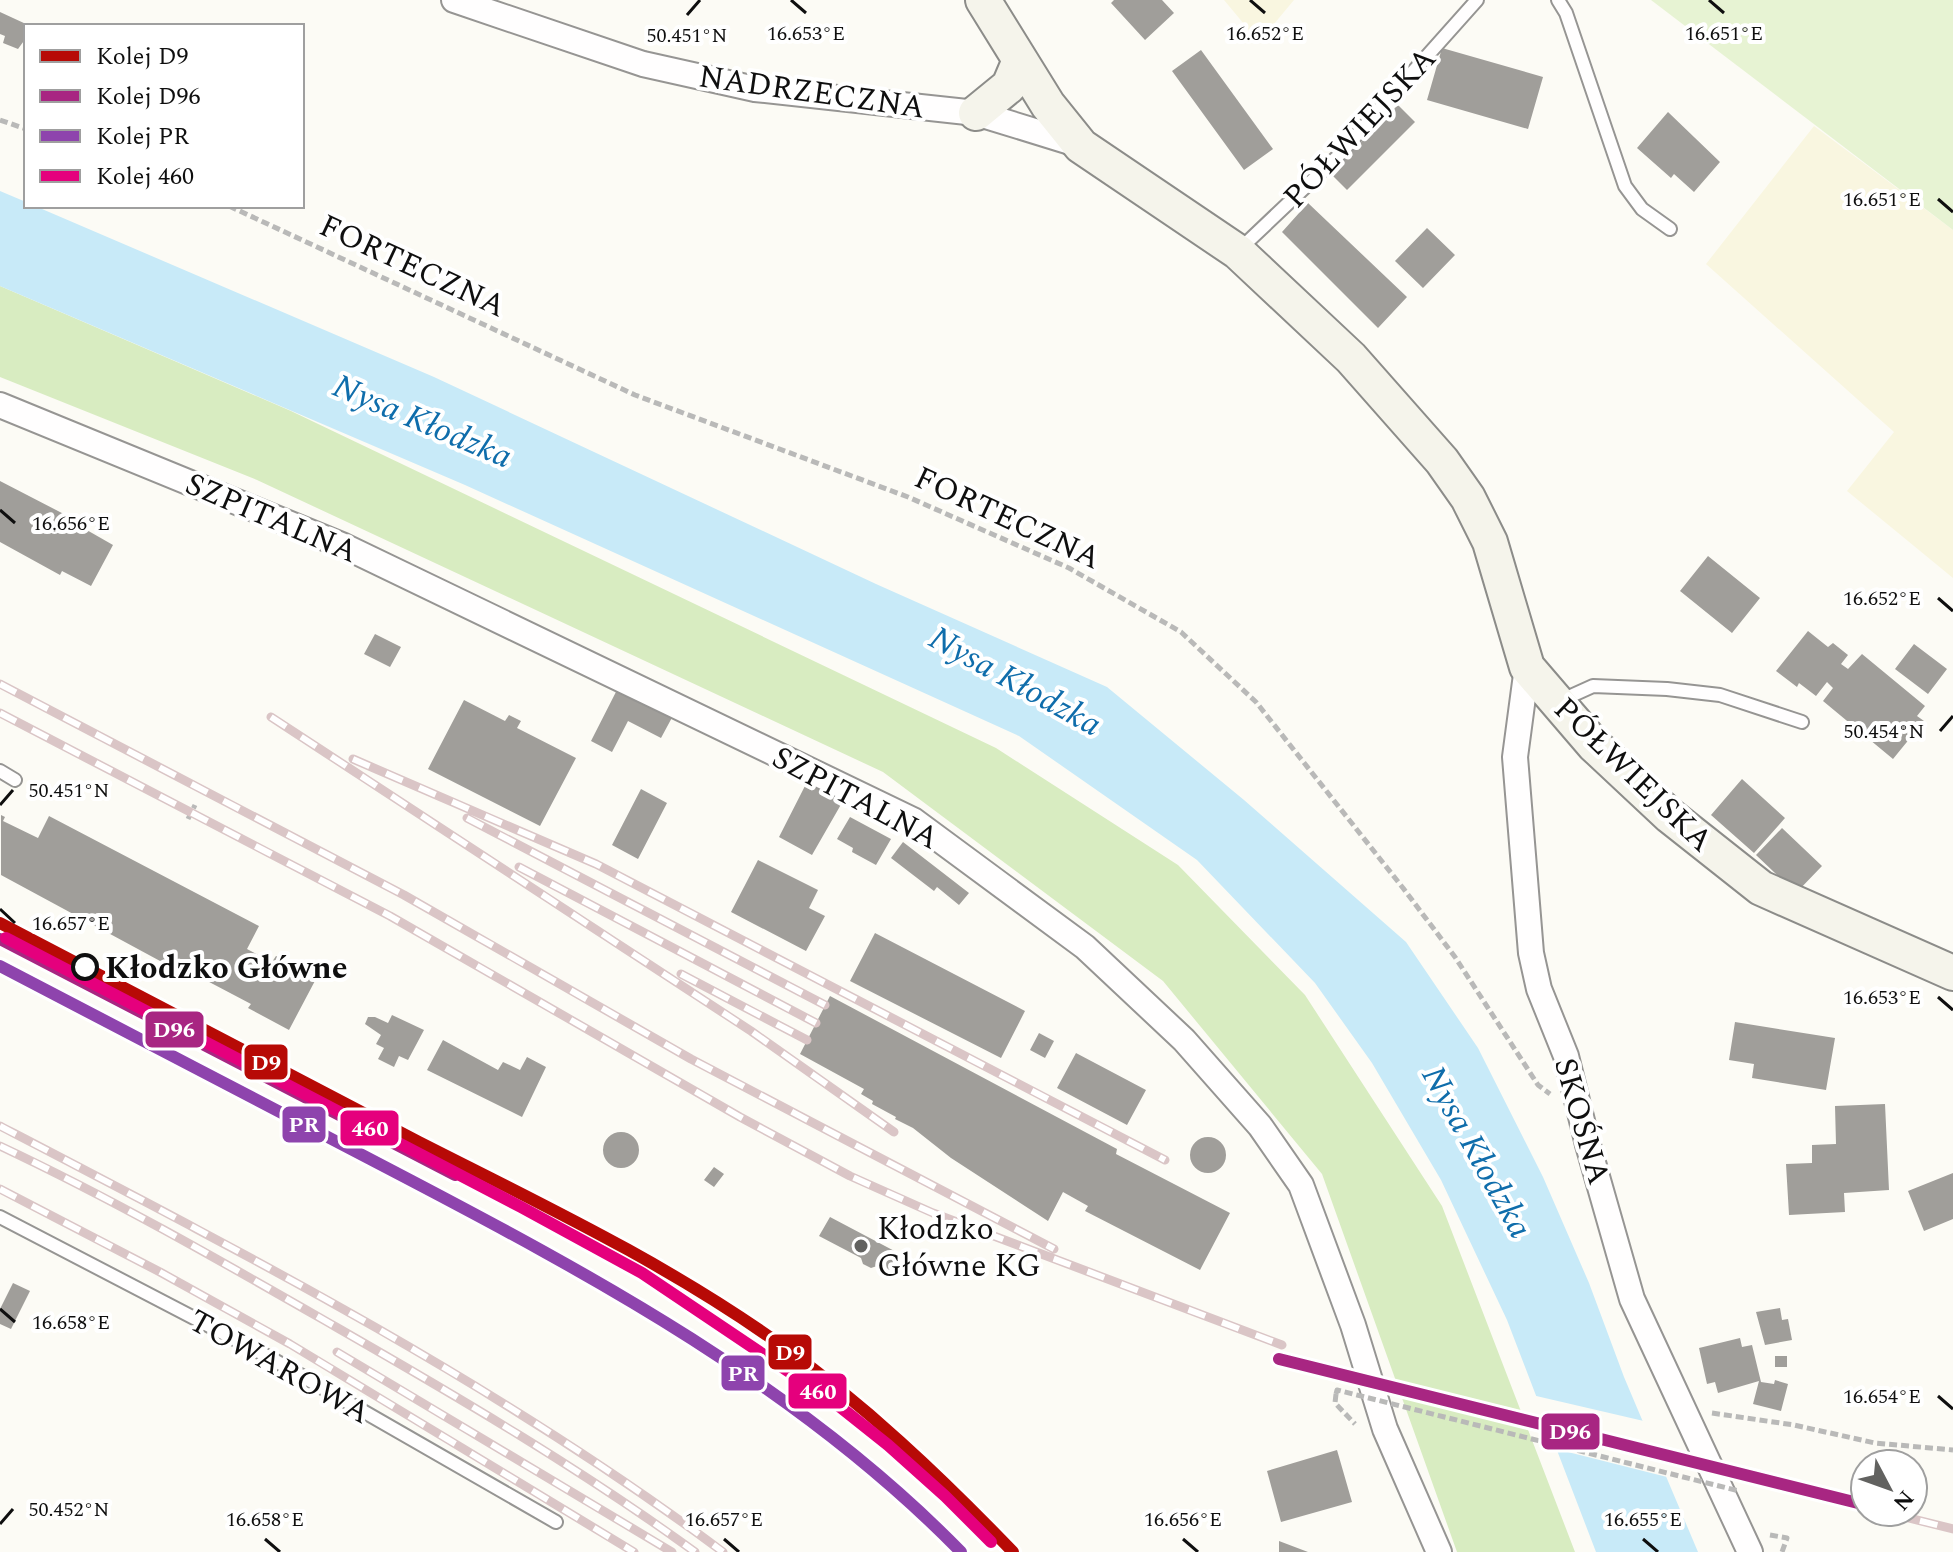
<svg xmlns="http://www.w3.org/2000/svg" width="1953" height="1552" font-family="Spectral,serif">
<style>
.farmland{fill:#f9f6e0}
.green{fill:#e7f3d3}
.forest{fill:#d8ecc1}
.water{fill:#c8eaf8}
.pier{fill:#fcfbf5}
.building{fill:#a09e9a}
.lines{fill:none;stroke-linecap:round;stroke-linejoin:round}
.lane-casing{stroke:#969593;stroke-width:16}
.street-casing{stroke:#969593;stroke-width:28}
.secondary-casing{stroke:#8c8c89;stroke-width:38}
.path{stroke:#b9b9b8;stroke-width:5;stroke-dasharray:8 4;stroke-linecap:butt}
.lane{stroke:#fffefe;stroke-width:12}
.street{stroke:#fffefe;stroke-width:24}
.secondary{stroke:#f5f4eb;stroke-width:34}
.rail-casing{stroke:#dac5c6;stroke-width:9}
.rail{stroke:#fff;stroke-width:6;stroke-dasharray:18;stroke-linecap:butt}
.path-bridge{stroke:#b9b9b8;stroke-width:5;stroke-dasharray:8 4;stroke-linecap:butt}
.rail-1-casing{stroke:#fff;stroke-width:18}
.rail-2-casing{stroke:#fff;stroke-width:18}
.rail-3-casing{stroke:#fff;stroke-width:18}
.rail-4-casing{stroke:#fff;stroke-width:18}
.rail-1{stroke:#b70a06;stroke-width:12}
.rail-2{stroke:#a82682;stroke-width:12}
.rail-3{stroke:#8e44ad;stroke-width:12}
.rail-4{stroke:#e5007d;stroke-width:12}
.ticks{fill:none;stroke:#0f0f0f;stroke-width:3}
.stop-dot{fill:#fff;stroke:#0f0f0f;stroke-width:4}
.poi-dot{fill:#626260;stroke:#fff;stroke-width:3}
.labels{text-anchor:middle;stroke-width:8;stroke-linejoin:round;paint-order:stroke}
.street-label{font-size:32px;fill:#0f0f0f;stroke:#fff}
.stop-label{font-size:32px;font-weight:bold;fill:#0f0f0f;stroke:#fff;text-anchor:start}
.poi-label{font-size:32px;fill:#0f0f0f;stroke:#fff;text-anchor:start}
.water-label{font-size:34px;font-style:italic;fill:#0f6dab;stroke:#fff}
.ticks-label{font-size:20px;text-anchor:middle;fill:#0f0f0f;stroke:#fff;stroke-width:8;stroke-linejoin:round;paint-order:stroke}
.line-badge{stroke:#fff;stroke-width:3}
.badge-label{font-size:22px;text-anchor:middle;font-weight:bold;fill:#fff}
</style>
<rect width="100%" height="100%" fill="#fcfbf5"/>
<path class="farmland" d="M1224,0H1294L1259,42Z
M1814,126L1953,230V578L1847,491L1894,432L1706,264Z"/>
<path class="green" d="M1651,0H1953V230Z"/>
<path class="forest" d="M0,286L291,411L996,748L1178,865L1305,995L1442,1206L1575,1552H1457L1322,1174L1163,981L883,772L257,480L0,377Z"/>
<path class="water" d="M0,191L26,202V206H35L434,377L876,584L1107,687L1244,800L1406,942L1478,1048L1543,1177L1589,1283L1624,1377L1698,1552H1596L1507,1320L1441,1180L1372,1063L1315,983L1197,860L1019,736L465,485L0,286Z"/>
<path class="pier" d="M1532,1395L1648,1422L1671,1478L1552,1448Z"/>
<path class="building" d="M1114,0H1162L1174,13L1145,40L1111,3Z
M0,12L26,24V38L18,49L3,43L5,36L0,34Z
M1442,48L1543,77L1528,129L1427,100Z
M1201,50L1273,149L1244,170L1172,71Z
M1398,105L1415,122L1347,190L1330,173Z
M1668,112L1720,162L1694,192L1674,174L1671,178L1637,148Z
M1308,203L1407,297L1378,328L1282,232Z
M1427,228L1455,255L1423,288L1395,261Z
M0,481L87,526L85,529L113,545L91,586L62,571L60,575L0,542Z
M1708,556L1760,598L1732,633L1680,591Z
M1808,631L1828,647L1833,643L1848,655L1841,664L1848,669L1862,654L1925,706L1917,716L1924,721L1893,759L1823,701L1833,688L1827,682L1816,696L1799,683L1797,687L1776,671Z
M375,634L401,647L390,667L364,654Z
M1914,644L1947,669L1928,694L1895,669Z
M620,684L675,712L661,738L628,721L612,752L591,741Z
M464,700L505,721L509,715L521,721L517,728L576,758L540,826L428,769Z
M1742,779L1785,818L1754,853L1711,815Z
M807,782L843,801L812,855L779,837Z
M641,789L667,803L638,859L612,845Z
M1,815L5,817L3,821L38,838L49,816L259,926L247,949L272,962L276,956L317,977L289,1030L248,1008L251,1004L175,964L173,968L1,875Z
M850,817L891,839L876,865L852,852L853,848L837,839Z
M1782,828L1822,866L1796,893L1756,855Z
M903,842L969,893L959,905L937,887L934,891L891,858Z
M758,860L818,890L809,908L825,916L806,951L731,912Z
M875,933L1025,1011L1001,1058L850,981Z
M830,996L1117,1149L1116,1154L1230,1213L1200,1270L1085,1211L1088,1206L1063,1192L1048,1221L951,1158L913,1128L895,1119L896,1117L872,1104L873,1101L861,1094L864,1089L800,1054Z
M392,1015L424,1030L408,1060L399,1056L394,1067L378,1059L384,1048L376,1044L381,1035L365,1024L368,1017H375L388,1023Z
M1735,1022L1835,1038L1826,1090L1752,1078L1754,1064L1729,1060Z
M1039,1033L1054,1041L1045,1058L1030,1050Z
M443,1040L498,1070L503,1062L520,1070L527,1057L546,1067L522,1117L427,1070Z
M1076,1053L1146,1090L1127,1125L1057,1088Z
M1885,1104L1889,1190L1844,1193L1845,1212L1789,1215L1786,1164L1812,1163V1145L1836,1144L1835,1106Z
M603 1150a18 18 0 1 1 36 0a18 18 0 1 1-36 0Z
M1190 1155a18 18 0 1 1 36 0a18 18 0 1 1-36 0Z
M714,1167L724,1174L714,1187L704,1180Z
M1953,1173V1219L1924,1231L1908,1191Z
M830,1217L902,1255L894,1271L889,1272L877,1266L871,1268L863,1264L861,1258L819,1236Z
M13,1283L30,1291L11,1329L0,1324V1309Z
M1780,1308L1782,1320L1788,1319L1792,1340L1765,1345L1756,1312Z
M1740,1338L1742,1347L1752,1345L1761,1382L1774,1384L1775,1380L1788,1384L1781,1411L1753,1404L1759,1381L1718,1393L1715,1382L1707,1384L1699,1348Z
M1775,1356H1787V1367H1775Z
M1337,1450L1352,1502L1281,1522L1267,1471Z
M1279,1541L1308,1552H1279Z"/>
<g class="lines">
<defs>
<path id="lane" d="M1558,0L1566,13L1625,186L1642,209L1670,229
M1240,249L1337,157L1477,0
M1562,700L1593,686L1667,689L1720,695L1802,722
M0,771L15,780
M0,1217L267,1356L556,1522"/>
<path id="street" d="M454,0L643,64L755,89L976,113L1080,145
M0,405L344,546L913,820L1085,947L1184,1040L1260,1126L1301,1185L1353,1325L1385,1429L1439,1552
M1527,667L1515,757L1531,953L1539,989L1566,1056L1588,1145L1632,1299L1750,1552"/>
<path id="secondary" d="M983,0L1048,105L1081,146L1238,252L1351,358L1442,461L1468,498L1490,542L1527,667L1594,745L1670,816L1761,888L1953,973
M976,113L1009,86L1020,60"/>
</defs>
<use href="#lane" class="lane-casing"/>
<use href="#street" class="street-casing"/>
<use href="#secondary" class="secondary-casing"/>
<path class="path" d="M0,120L26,129
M229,206L635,395L908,497L1069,568L1181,632L1256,702L1403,888L1455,957L1538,1085L1550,1094
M188,819L195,805
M1336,1394L1335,1403L1355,1424
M1712,1413L1794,1425L1875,1443L1953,1450
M1770,1535L1787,1538L1782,1552"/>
<use href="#lane" class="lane"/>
<use href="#street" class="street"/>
<use href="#secondary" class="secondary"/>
<defs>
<path id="rail" d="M0,684L404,895L691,1059L1054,1249
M0,713L390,916L740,1117L850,1176L933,1213L1282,1345
M271,717L751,1031L894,1132
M353,759L596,864L1165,1160
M467,818L825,1005
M519,867L816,1023
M681,974L807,1040
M0,1126C248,1255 498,1384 723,1552
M0,1146C115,1200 226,1264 336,1327C458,1397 581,1469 695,1552
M0,1189L160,1272L290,1344L634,1552
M337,1352L672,1552
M1455,1403L1865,1507
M1885,1512L1953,1529"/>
</defs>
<use href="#rail" class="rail-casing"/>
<use href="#rail" class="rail"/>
<path class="path-bridge" d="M1336,1394L1337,1390L1739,1491"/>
<defs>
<path id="rail-1" d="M0,923C140,996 279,1070 419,1142C541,1204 666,1263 778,1343C864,1404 940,1476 1013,1552"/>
<path id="rail-2" d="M0,939L455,1175
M1279,1359L1862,1504"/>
<path id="rail-3" d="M0,966C130,1034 261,1102 391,1170C594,1276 800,1387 961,1552"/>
<path id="rail-4" d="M6,938L521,1207L642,1273L834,1402L888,1445L945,1496L991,1542"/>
</defs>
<use href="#rail-1" class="rail-1-casing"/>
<use href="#rail-2" class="rail-2-casing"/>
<use href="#rail-3" class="rail-3-casing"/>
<use href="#rail-4" class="rail-4-casing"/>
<use href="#rail-1" class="rail-1"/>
<use href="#rail-2" class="rail-2"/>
<use href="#rail-3" class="rail-3"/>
<use href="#rail-4" class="rail-4"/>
</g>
<path class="ticks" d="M791,0L806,13M1250,0L1265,13M1709,0L1724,13M687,15L700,0M1938,199L1953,212M0,510L15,523M1938,598L1953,611M1940,731L1953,716M0,805L13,790M0,909L15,923M1938,997L1953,1010M0,1309L15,1322M1938,1396L1953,1409M0,1524L13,1509M265,1539L280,1552M724,1539L739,1552M1183,1539L1198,1552M1643,1539L1658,1552"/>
<circle class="stop-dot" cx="85" cy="967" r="12"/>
<circle class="poi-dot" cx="861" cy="1246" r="8"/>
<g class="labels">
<g class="street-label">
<text transform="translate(812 91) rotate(8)" y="11">NADRZECZNA</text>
<text transform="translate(1359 127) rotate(-47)" y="11">PÓŁWIEJSKA</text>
<text transform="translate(413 265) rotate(25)" y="11">FORTECZNA</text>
<text transform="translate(272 517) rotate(23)" y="11">SZPITALNA</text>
<text transform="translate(1008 517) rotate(25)" y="11">FORTECZNA</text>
<text transform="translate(1634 774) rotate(44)" y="11">PÓŁWIEJSKA</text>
<text transform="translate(856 797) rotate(28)" y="11">SZPITALNA</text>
<text transform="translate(1583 1121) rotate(74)" y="11">SKOŚNA</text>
<text transform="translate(280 1366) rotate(29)" y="11">TOWAROWA</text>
</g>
<g class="stop-label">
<text x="105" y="978">Kłodzko Główne</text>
</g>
<g class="poi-label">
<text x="877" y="1239">Kłodzko<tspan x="877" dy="37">Główne KG</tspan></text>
</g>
<g class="water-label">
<text transform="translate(423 420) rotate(23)" y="12">Nysa Kłodzka</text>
<text transform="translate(1016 680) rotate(29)" y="12">Nysa Kłodzka</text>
<text transform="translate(1478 1151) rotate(61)" y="12">Nysa Kłodzka</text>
</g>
</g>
<g class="ticks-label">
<text x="806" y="40">16.653°E</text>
<text x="1265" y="40">16.652°E</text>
<text x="1724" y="40">16.651°E</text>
<text x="687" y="42">50.451°N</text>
<text x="1882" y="206">16.651°E</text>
<text x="71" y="530">16.656°E</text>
<text x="1882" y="605">16.652°E</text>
<text x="1884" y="738">50.454°N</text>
<text x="69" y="797">50.451°N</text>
<text x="71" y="930">16.657°E</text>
<text x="1882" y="1004">16.653°E</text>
<text x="71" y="1329">16.658°E</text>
<text x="1882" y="1403">16.654°E</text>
<text x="69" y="1516">50.452°N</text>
<text x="265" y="1526">16.658°E</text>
<text x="724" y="1526">16.657°E</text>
<text x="1183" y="1526">16.656°E</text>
<text x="1643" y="1526">16.655°E</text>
</g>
<g class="line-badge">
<rect x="144" y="1010" width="61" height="39" rx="8" fill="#a82682"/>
<rect x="243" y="1043" width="46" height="38" rx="8" fill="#b70a06"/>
<rect x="281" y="1105" width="46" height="39" rx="8" fill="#8e44ad"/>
<rect x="339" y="1109" width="61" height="38" rx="8" fill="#e5007d"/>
<rect x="767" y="1333" width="46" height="38" rx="8" fill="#b70a06"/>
<rect x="720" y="1354" width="46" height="38" rx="8" fill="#8e44ad"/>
<rect x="787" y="1372" width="61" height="38" rx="8" fill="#e5007d"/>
<rect x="1540" y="1412" width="61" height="39" rx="8" fill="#a82682"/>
</g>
<g class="badge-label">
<text x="174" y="1037">D96</text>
<text x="266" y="1070">D9</text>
<text x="304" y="1132">PR</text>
<text x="370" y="1136">460</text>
<text x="790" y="1360">D9</text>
<text x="743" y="1381">PR</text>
<text x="818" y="1399">460</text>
<text x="1570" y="1439">D96</text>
</g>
<rect x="24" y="24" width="280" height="184" fill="#ffffff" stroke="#9f9f9f" stroke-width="2"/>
<rect x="40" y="50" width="40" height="12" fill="#b70a06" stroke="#9f9f9f" stroke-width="2"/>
<text x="96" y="64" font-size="24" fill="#0f0f0f">Kolej D9</text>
<rect x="40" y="90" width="40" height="12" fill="#a82682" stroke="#9f9f9f" stroke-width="2"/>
<text x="96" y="104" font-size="24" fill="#0f0f0f">Kolej D96</text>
<rect x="40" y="130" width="40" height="12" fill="#8e44ad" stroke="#9f9f9f" stroke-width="2"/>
<text x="96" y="144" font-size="24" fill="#0f0f0f">Kolej PR</text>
<rect x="40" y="170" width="40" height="12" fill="#e5007d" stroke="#9f9f9f" stroke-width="2"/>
<text x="96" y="184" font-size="24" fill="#0f0f0f">Kolej 460</text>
<g transform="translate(1889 1488) rotate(131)"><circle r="38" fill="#ffffff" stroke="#9f9f9f" stroke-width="2"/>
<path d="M0-6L14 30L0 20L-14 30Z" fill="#626260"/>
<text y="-12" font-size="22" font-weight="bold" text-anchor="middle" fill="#0f0f0f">N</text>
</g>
</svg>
